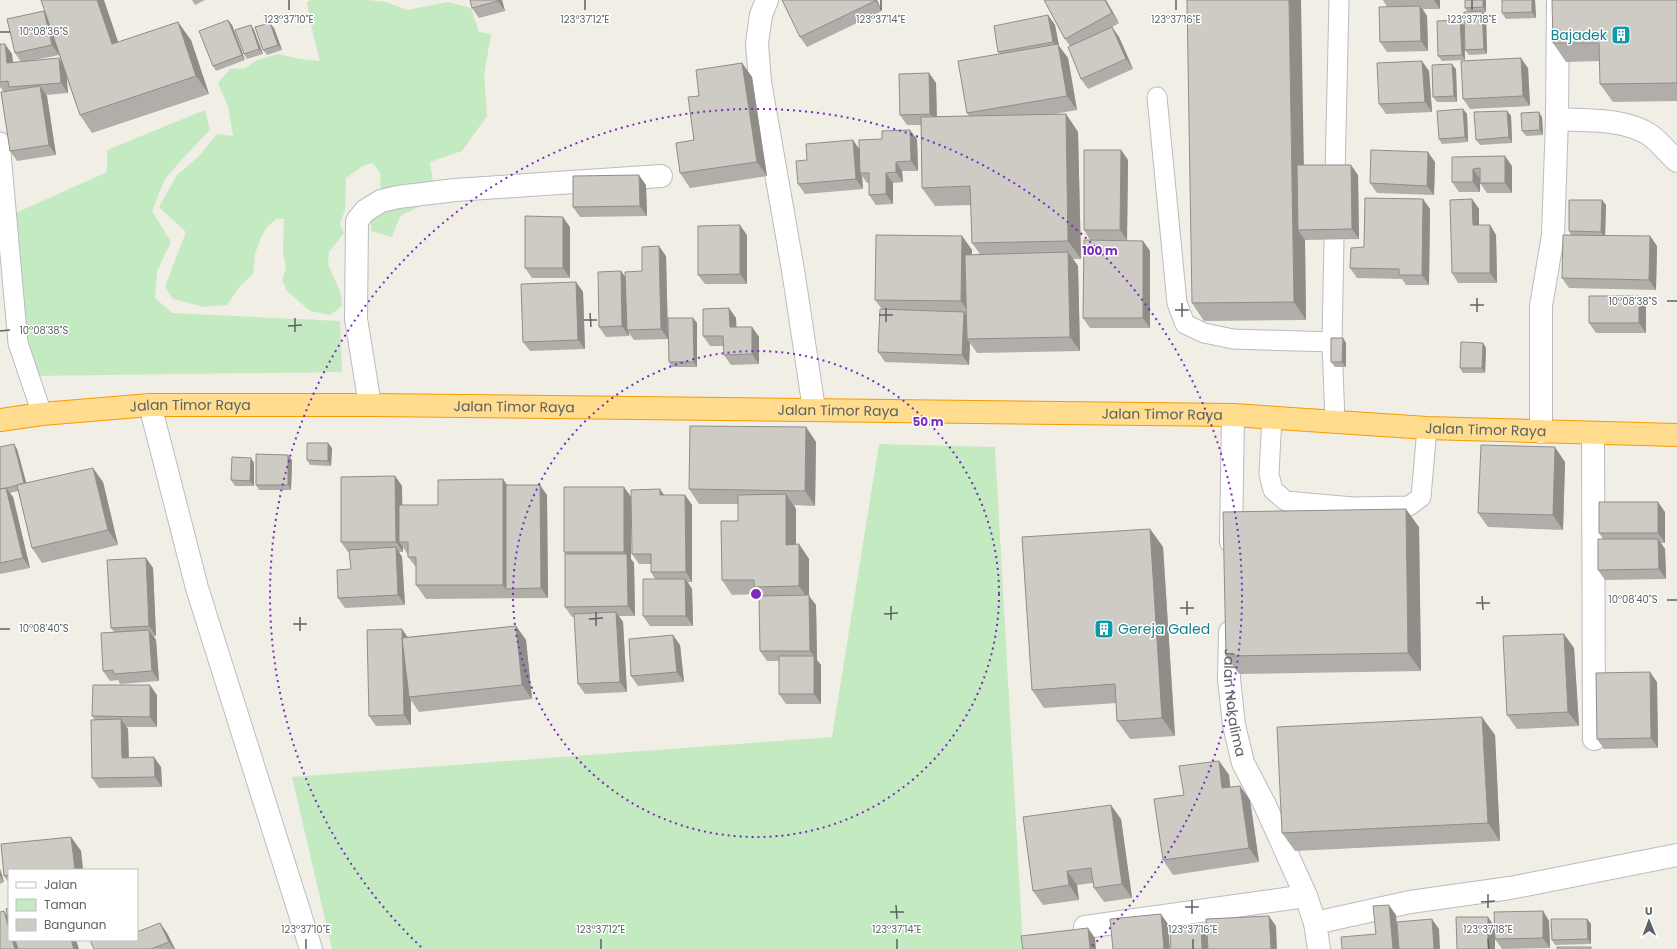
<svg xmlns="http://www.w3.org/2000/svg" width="1677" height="949" font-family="Poppins,sans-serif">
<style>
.green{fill:#c3eac0}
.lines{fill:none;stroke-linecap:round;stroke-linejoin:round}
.lane-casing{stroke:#b8bcc0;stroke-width:21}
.street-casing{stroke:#b8bcc0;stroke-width:24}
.secondary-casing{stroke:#b9bdc2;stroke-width:24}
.highway-casing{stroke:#f69b00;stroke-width:24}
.lane{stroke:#fff;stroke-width:19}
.street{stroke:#fff;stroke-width:22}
.secondary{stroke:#fff;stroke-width:22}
.highway{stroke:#ffdc8e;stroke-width:22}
.wall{fill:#b1aea9;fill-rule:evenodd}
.shaded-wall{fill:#908d89}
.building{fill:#cecac4;stroke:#908d89}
.ticks{fill:none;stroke:#5d6267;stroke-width:1.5}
.ring{fill:none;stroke:#7b2cbf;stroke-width:2;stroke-dasharray:2 4}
.labels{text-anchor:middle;stroke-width:3;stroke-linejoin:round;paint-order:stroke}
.culture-label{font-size:14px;fill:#0d838f;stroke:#fff;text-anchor:end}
.street-label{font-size:14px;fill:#5d6267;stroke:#fff}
.ticks-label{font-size:10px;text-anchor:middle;fill:#5d6267;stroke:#fff;stroke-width:3;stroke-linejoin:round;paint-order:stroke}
.centre{fill:#7b2cbf;stroke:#fff;stroke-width:2}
.ring-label{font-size:12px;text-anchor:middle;font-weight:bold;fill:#7b2cbf;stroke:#fff;stroke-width:3;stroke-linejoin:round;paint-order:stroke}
</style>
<rect width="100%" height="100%" fill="#f1eee6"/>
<path class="green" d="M311,0H369L386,2L407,10L448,2L471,8L479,32L491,34L484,75L487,116L462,151L430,162L434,189L418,207L400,216L392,237L371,231V206L381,196L380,173L373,163L363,166L346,178L345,210L340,224L344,233L329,252L328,264L341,294L342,306L330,315L310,311L287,291L282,280L286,268L283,252L284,219H276L266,228L260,240L255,254L253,274L240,286L227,305L204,307L173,299L165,287L186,232L159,207L177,175L200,155L217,134L233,136L228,106L218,83L230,69L245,68L257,60L278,54L300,59L320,61L311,26L307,2Z
M205,110L210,130L184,157L165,179L152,211L171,242L157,271L155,298L172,313L340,321L342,372L30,376L11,215L107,172V150Z
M879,444L995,447L1023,949H332L292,777L832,737Z"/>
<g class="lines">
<defs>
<path id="lane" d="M1157,97L1177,303L1185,324L1204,333L1233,339L1332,342L1335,422
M0,142L18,343L42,414
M1335,175L1339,0
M1332,342L1334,240
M1272,417L1269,474L1273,490L1286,501L1353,507L1409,506L1421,497L1427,428"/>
<g id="street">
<path d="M767,0L761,15L757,43L760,82L793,270L814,409"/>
<path d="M1557,119C1587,121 1624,118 1650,135C1660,142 1668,153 1677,161"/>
<path d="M370,405L356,319L357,221L365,211L381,201L398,197L455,190L661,176"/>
<path d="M1541,432V306L1553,235L1557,119L1558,0"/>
<path d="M1593,433L1594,739"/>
<path d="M1231,542L1233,415"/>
<path id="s1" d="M1230,632L1229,679L1234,725L1243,763L1265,805L1306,896L1315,923L1319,949"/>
<path d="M1315,923L1410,902L1510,888L1677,855"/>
<path d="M1085,927L1306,896"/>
</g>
<path id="secondary" d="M150,405L197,588L311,949"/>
<g id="highway">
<path id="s2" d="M0,420L42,414L150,405H370L1233,415L1427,428L1677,435"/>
</g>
</defs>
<use href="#lane" class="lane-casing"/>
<use href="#street" class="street-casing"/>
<use href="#secondary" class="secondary-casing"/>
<use href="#highway" class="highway-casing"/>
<use href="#lane" class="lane"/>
<use href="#street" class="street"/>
<use href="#secondary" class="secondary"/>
<use href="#highway" class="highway"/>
</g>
<path class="wall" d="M192,0H205L195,5Z
M502,0L505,11L479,18L472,8Z
M782,0H877L882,11L807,47L800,37Z
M1044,0H1106L1119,23L1109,29L1112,27L1119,37L1133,69L1088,89L1081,79L1070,46L1065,39Z
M1383,0H1440V9H1423L1427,16L1428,51L1387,52L1380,42L1387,7Z
M1465,0H1486V12L1483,13L1486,16L1487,54L1469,55L1465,50L1468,12L1465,8Z
M1502,0H1535L1536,18L1506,19L1502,13Z
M1677,0V101L1613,102L1600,84V61L1566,62L1553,43Z
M1048,15L1055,25L1059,46L1068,58L1077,110L1054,114H1066L1078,132L1081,259H1073L1078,266L1080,351L977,353L970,343L969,365L885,362L878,352L882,309L875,300L962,236L972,250V255L980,254L972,243L971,205L935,206L922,188L921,125H907L900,115L929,73L936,83L937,116H969L967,113L1000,54L998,52Z
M7,19L118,42L191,40L209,94L92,133L80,115L66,76L68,93L46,95L47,96L56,155L17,161L10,151L4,92L0,87V44L12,54L13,63L21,62L15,53ZM58,52L62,63L35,60L59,55Z
M232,25L245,60L216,71L213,66Z
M251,25L254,30L263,54L247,59L244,54Z
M1464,25L1465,60L1442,61L1438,56Z
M274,28L282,50L267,55L263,50Z
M742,63L752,77L767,176L690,188L680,173L694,140L699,96Z
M1528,68L1530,106L1470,109L1463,99Z
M1456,69L1457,102H1437L1433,97Z
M1429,71L1432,112L1386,114L1379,104Z
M1463,109L1467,114L1468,142L1442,144L1439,139Z
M1507,111L1511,116L1512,143L1480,145L1476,140Z
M1542,117L1543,135L1526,136L1522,131Z
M917,139L918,171H902L903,182L893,183V204L876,205L869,195V183H867L862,176L863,189L805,194L798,184L807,160L853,140L859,150Z
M1121,150L1128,160L1127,240H1090L1084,230Z
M1452,157L1512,166V193H1487L1480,183V192H1459L1452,182Z
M1435,162L1434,195L1377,193L1370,183Z
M1304,165L1358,175L1359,239L1305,240L1306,320L1204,321L1192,303Z
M646,185L647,216L580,217L573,207Z
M1423,199L1430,209L1429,285H1406L1402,279L1357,278L1350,268L1364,247Z
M1472,199L1479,209V225H1490L1496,235L1497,283H1458L1452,273Z
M1602,200L1606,205L1605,236H1650L1657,246L1656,290L1569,288L1562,278L1571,235L1569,231Z
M570,227V278H532L525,268Z
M747,235V284H705L698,275Z
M1143,241L1150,251V328H1090L1083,318Z
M666,256L668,339L634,340L629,333V336L606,337L599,327L621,271L626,278L642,271Z
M576,282L583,292L585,349L530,351L523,342Z
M1639,296L1646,306V333H1596L1589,323Z
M729,308L736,318V327H752L759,337V364L731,365L724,355V346H710L703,336Z
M693,318L697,323V367H672L669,362Z
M1343,338L1346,343V367H1335L1331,362Z
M1483,343L1486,348L1485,373H1463L1460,368Z
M806,427L816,442L815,506L794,505L796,509V545L799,544L809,559V596L816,605L817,660L821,665V704H786L779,694V661H767L760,651L761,596L759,594L732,595L722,580L738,521V504H699L689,489Z
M0,447L17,449L26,483L103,482L118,545L42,563L32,548L18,491L10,493L13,497L30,568L0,574Z
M332,448L331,466L310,465L307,460Z
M251,458L254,463V486H235L231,480Z
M292,460L291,490H259L256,485Z
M1565,462L1563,530L1488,527L1478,513Z
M395,476L402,486V505H438L507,485L547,495L548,598L426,599L416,585V567L408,557V555L403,547V552H399L402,557L405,605L345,608L338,598L351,569L349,552H348L341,542Z
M624,487L631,497V559L634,563L635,616H619L623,622L627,692L585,694L578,684L575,617H572L565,607V554L564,552Z
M664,495H685L692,505V582H688L692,589L693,626H650L643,616L655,579L651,572V564H639L632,554Z
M1665,512V543H1661L1665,549L1666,579L1605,580L1598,570L1603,539L1599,533Z
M1419,527L1421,671L1239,674L1226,656Z
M1150,529L1163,547L1175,736L1130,739L1117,721L1116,703L1044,708L1032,690Z
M146,558L153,568L156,636H154L156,640L159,681L120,684L118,680L110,681L103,671L114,632L111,628Z
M516,626L526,640L532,699L419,712L411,700V725L376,726L369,716L407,637Z
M680,645L684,682L638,686L631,676Z
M1574,648L1579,726L1517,729L1507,715Z
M1657,682L1658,748L1604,749L1597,739Z
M157,695V727H126L128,729L129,758L161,767L162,787L99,788L92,778L95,720L92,716Z
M1495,735L1500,841L1295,851L1282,833Z
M1219,761L1229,775L1230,787L1250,800L1259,862L1173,875L1163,860L1184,795Z
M1121,819L1132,898L1104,902L1094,888L1093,883L1077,885L1079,900L1043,905L1033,891Z
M71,837L81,851L83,870H9V883L4,876L1,844Z
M0,869L4,882L0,884Z
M1543,911L1549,921L1550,948L1502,949L1495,939V949L1494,926Z
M1587,919L1591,924V944L1555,945L1552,940Z
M160,923L167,933L175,949H94L137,940Z"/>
<path class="shaded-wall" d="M97,0H104L125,62L112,44Z
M498,0H502L505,11L498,1Z
M875,0H877L882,11Z
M1105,0H1106L1119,23L1112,13Z
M1289,0H1301L1305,230H1298L1305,240L1306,320L1294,302Z
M1434,0H1440V9Z
M1483,0H1486V12L1483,7Z
M1532,0H1535L1536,18L1532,12Z
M1420,6L1427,16L1428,51L1421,41Z
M44,11L51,21L59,55L52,45Z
M1482,11L1486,16L1487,54L1484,49Z
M1048,15L1055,25L1059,46L1068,58L1077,110L1067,96L1059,50L1053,42Z
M228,20L232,25L245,60L242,55Z
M1460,20L1464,25L1465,60L1462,55Z
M178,22L191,40L209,94L196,76Z
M270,23L274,28L282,50L278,45Z
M251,25L254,30L263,54L259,49Z
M1112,27L1119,37L1133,69L1126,59Z
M5,44L12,54L14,73L7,63Z
M59,58L66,68L68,93L61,83Z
M1521,58L1528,68L1530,106L1523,96Z
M1422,61L1429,71L1432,112L1425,102Z
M742,63L752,77L767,176L757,162Z
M1452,64L1456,69L1457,102L1454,96Z
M929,73L936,83L937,124L930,114Z
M40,86L47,96L56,155L49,145Z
M1463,109L1467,114L1468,142L1465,137Z
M1507,111L1511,116L1512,143L1509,137Z
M1539,112L1542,117L1543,135L1540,130Z
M1066,114L1078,132L1081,259L1068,241Z
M910,130L917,139L918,171L911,161Z
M853,140L860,150V173L862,176L863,189L856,179Z
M1121,150L1128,160L1127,240L1120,230Z
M1428,152L1435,162L1434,195L1427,186Z
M1505,156L1512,166V193L1505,183Z
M896,162L902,171L903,182L896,172Z
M1351,165L1358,175L1359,239L1352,229Z
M1473,169L1480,179V192L1473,182Z
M886,173L893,183V204L886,194Z
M639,175L646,185L647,216L640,206Z
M1423,199L1430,209L1429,285L1422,275Z
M1472,199L1479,209V235L1473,225Z
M1602,200L1606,205L1605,237L1601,232Z
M563,217L570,227V278L563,268Z
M740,225L747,235V284L740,274Z
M1490,225L1496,235L1497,283L1490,273Z
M962,236L972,250L971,315L961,301Z
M1650,236L1657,246L1656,290L1649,280Z
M1143,241L1150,251V328L1143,318Z
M659,246L666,256L668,339L661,329Z
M1068,252L1078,266L1080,351L1070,337Z
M621,271L628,281L627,330L629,333V336L622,326Z
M576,282L583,292L585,349L578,340Z
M1639,296L1646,306V333L1639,323Z
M729,308L736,318L737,337L730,327Z
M964,312L971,322L967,339L970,343L969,365L962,355Z
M693,318L697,323V367L694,362Z
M752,327L759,337V364L752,354Z
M1343,338L1346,343V367L1342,362Z
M1483,343L1486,348L1485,373L1482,368Z
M806,427L816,442L815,506L805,491Z
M328,443L332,448L331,466L328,461Z
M14,444L17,449L28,489L24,484Z
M1555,447L1565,462L1563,530L1553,515Z
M288,455L292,460L291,490L288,485Z
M251,458L254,463V486L250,481Z
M93,468L103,482L118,545L108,530Z
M395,476L402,486L403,542H399L403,547V552L396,542Z
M503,479L513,494L506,589L503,585Z
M540,485L547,495L548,598L541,588Z
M624,487L631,497V559L634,563L635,616L628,606L627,557L624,552Z
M6,488L13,497L30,568L23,558Z
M660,489L667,499L660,495Z
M786,494L796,509V559L786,545Z
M685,495L692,505V582L686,572Z
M1658,502L1665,512V543L1658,533Z
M1406,509L1419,527L1421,671L1408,653Z
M1150,529L1163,547L1175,736L1162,718Z
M1658,539L1665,549L1666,579L1659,569Z
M799,544L809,559V596L816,605L817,660L821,665V704L814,694V656L810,651L809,600L799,586Z
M396,547L402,557L405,605L398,595Z
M146,558L153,568L156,636L149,626Z
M685,579L692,589L693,626L686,616Z
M616,612L623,622L627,692L620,682Z
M516,626L526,640L532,699L522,685Z
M402,629L409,639V697L411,700V725L404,715Z
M149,630L156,640L159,681L152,671Z
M1564,634L1574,648L1579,726L1568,712Z
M673,635L680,645L684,682L677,672Z
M1650,672L1657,682L1658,748L1651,738Z
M150,685L157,695V727L150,717Z
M1482,717L1495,735L1500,841L1488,823Z
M121,719L128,729L129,768L122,758Z
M154,757L161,767L162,787L155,777Z
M1219,761L1229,775L1232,803L1222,788Z
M1240,786L1250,800L1259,862L1249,848Z
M1111,805L1121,819L1132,898L1122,884Z
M71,837L81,851L83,870H75V869Z
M0,869L4,882L0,876Z
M1067,871L1077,885L1079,900L1069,885Z
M1389,905L1396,915L1399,949H1393Z
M4,911L9,918V929Z
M1543,911L1549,921L1550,948L1543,938Z
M1161,914L1168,924L1170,949H1164Z
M1269,916L1276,926L1277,949H1271Z
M1488,917L1495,927V949H1488Z
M1432,919L1439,929L1440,949H1434Z
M1587,919L1591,924V944L1588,939Z
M160,923L167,933L175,949H174L169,942Z
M1088,928L1095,938L1096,949H1090Z
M1201,928L1208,938V949H1202Z
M12,940H16L19,949H15Z
M71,940H76L79,949H74Z"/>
<path class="building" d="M41,0H97L112,44L178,22L196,76L80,115Z
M470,0H498V1L472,8Z
M782,0H875V1L800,37Z
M1044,0H1105L1112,13L1065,39Z
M1187,0H1289L1294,302L1192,303Z
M1465,0H1483V7L1465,8Z
M1502,0H1532V12L1502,13Z
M1552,0H1677V83L1600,84L1599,43H1553Z
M1420,6L1421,41L1380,42L1379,7Z
M44,11L52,45L15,53L7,19Z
M1482,11L1484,49L1465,50L1464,12Z
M1048,15L1053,42L998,52L994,26Z
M228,20L242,55L213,66L199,31Z
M1460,20L1462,55L1438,56L1437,21Z
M270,23L278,45L263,50L255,27Z
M251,25L259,49L244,54L235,30Z
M1112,27L1126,59L1081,79L1068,47Z
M0,44H5L7,63L59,58L61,83L9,87L8,81L0,82Z
M1058,44L1067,96L967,113L958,61Z
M1521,58L1523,96L1463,99L1461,61Z
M1422,61L1425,102L1379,104L1377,63Z
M742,63L757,162L680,173L676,143L694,140L688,97L699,96L696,70Z
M1452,64L1454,96L1433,97L1432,65Z
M929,73L930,114L900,115L899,74Z
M40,86L49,145L10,151L1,92Z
M1463,109L1465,137L1439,139L1437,111Z
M1507,111L1509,137L1476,140L1474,112Z
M1539,112L1540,130L1522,131L1521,113Z
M1066,114L1068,241L972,243L970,186L922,188L921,117Z
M910,130L911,161L896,162V172L886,173V194L869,195V173H860L859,140L882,139V131Z
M853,140L856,179L798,184L796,161L807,160L806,144Z
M1084,150H1121L1120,230H1084Z
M1371,150L1428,152L1427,186L1370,183Z
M1505,156V183H1480V168L1473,169V182H1452V157Z
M1297,165H1351L1352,229L1298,230Z
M639,175L640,206L573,207V176Z
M1365,198L1423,199L1422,275H1399V269L1350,268L1351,248L1364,247Z
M1472,199L1473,225H1490V273H1452L1450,200Z
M1569,200H1602L1601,232L1569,231Z
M525,216L563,217V268H525Z
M740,225V274L698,275V226Z
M876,235L962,236L961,301L875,300Z
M1563,235L1650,236L1649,280L1562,278Z
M1084,240L1143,241V318H1083Z
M659,246L661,329L627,330L625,272L642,271V247Z
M1068,252L1070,337L967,339L965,255Z
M621,271L622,326L599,327L598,272Z
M576,282L578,340L523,342L521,284Z
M1589,296H1639V323H1589Z
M729,308L730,327H752V354L724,355L723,336H703V309Z
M880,309L964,312L962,355L878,352Z
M668,318H693L694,362H669Z
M1331,338H1343L1342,362H1331Z
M1461,342L1483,343L1482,368H1460Z
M690,426L806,427L805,491L689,489Z
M307,443H328V461L307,460Z
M14,444L24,483L7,488H6L0,489V447Z
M1481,445L1555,447L1553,515L1478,513Z
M256,454L288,455V485H256Z
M232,457L251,458L250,481L231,480Z
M93,468L108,530L32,548L17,485Z
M395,476L396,542H341V477Z
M503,479V585H416V557H408V542H399V505H438V480Z
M506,485H540L541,588L506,589Z
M564,487H624V552H564Z
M6,488L23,558L0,563V489Z
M660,489V495H685L686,572H651V554H632L631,490Z
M786,494V545L799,544V586L754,587V580H722L721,521H738V495Z
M1599,502H1658V533H1599Z
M1406,509L1408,653L1226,656L1223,512Z
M1150,529L1162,718L1117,721L1115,684L1032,690L1022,537Z
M1598,539H1658L1659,569L1598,570Z
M396,547L398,595L338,598L337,570L351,569L349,550Z
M565,554H627L628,606L565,607Z
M146,558L149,626L111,628L107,560Z
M643,579H685L686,616H643Z
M809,595L810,651H760L759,596Z
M616,612L620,682L578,684L574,614Z
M516,626L522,685L409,697L402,638Z
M402,629L404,715L369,716L367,630Z
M149,630L152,671L114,674L113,670L103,671L101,633Z
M1564,634L1568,712L1507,715L1503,636Z
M673,635L677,672L631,676L629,639Z
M779,656H814V694H779Z
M1650,672L1651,738L1597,739L1596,673Z
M93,685H150V717L92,716Z
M1482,717L1488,823L1282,833L1277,727Z
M121,719L122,758L154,757L155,777L92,778L91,720Z
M1219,761L1222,788L1240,786L1249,848L1163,860L1154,799L1184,795L1179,766Z
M1111,805L1122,884L1094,888L1091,868L1067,871L1069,885L1033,891L1023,817Z
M71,837L75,869L67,870H9V875L4,876L1,844Z
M1389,905L1393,949H1342L1341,937L1376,934L1373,906Z
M9,908V920L6,909Z
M4,911L9,929V940H12L15,949H0V912Z
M1543,911V938L1495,939L1494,912Z
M1161,914L1164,949H1113L1110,919Z
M1269,916L1271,949H1208L1206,919Z
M1456,917H1488V949H1457Z
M1432,919L1434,949H1399L1397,922Z
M1551,919H1587L1588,939L1552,940Z
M160,923L169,942L151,949H94L90,940H137V932Z
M1088,928L1090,949H1023L1021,936Z
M1201,928L1202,949H1171L1170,929Z
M15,940H71L74,949H18Z
M1557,947H1591V949H1557Z"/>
<path class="ticks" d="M289,0V10M585,0V10M881,0V10M1176,0V10M1472,0V10M0,32H10M1477,298V312M1667,301H1677M1182,303V317M1470,305H1484M886,308V322M1175,310H1189M590,313L591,327M879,315H893M295,318V332M584,320H597M288,326L302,325M0,331L10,330M1482,596L1483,610M1667,600H1677M1187,601V615M1476,603H1490M891,606V620M1180,608H1194M596,612V626M884,614L898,613M300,617V631M589,619L603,618M293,624H307M0,629H10M1488,894V908M1192,900V914M1481,902L1495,901M896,905L897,919M1185,907H1199M890,912H904M306,939V949M601,939V949M897,939V949M1193,939V949M1488,939L1489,949"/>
<g class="ring">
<circle cx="756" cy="594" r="243"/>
<path d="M421 947A486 486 0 1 1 1091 947"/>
</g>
<defs>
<symbol id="building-square" viewBox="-11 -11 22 22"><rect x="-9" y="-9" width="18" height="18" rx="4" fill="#0f9aa8" stroke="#fff"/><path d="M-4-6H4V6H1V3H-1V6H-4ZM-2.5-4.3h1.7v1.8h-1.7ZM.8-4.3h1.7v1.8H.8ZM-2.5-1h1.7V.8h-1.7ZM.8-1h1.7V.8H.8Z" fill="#fff"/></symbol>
</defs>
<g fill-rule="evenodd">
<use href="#building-square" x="1610" y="24" width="22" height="22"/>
<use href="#building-square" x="1093" y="618" width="22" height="22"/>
</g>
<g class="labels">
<g class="culture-label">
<text x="1607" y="40">Bajadek</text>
<text x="1118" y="634" text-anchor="start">Gereja Galed</text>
</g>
<g class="street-label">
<text dy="5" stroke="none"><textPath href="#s2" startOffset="191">Jalan Timor Raya</textPath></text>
<text dy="5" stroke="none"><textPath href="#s2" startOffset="515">Jalan Timor Raya</textPath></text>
<text dy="5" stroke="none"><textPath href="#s2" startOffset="839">Jalan Timor Raya</textPath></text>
<text dy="5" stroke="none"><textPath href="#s2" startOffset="1163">Jalan Timor Raya</textPath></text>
<text dy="5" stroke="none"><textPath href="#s2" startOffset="1487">Jalan Timor Raya</textPath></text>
<text dy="5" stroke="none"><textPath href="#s1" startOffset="71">Jalan Nokalima</textPath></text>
</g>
</g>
<g class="ticks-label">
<text x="289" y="23">123°37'10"E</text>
<text x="585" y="23">123°37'12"E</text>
<text x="881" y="23">123°37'14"E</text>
<text x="1176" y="23">123°37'16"E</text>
<text x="1472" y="23">123°37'18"E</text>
<text x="44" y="35">10°08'36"S</text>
<text x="1633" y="305">10°08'38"S</text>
<text x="44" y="334">10°08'38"S</text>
<text x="1633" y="603">10°08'40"S</text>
<text x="44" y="632">10°08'40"S</text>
<text x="306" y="933">123°37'10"E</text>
<text x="601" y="933">123°37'12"E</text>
<text x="897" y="933">123°37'14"E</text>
<text x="1193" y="933">123°37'16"E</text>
<text x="1488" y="933">123°37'18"E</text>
</g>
<circle cx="756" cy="594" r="6" class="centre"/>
<g class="ring-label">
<text x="1100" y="255">100 m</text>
<text x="928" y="426">50 m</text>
</g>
<rect x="8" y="869" width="130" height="72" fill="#ffffff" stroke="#bec0c2"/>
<rect x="16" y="882" width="20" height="6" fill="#ffffff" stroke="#bec0c2"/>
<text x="44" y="889" font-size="12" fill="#5d6267">Jalan</text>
<rect x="16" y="899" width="20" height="12" fill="#c3eac0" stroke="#bec0c2"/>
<text x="44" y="909" font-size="12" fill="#5d6267">Taman</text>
<rect x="16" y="919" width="20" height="12" fill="#cecac4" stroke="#bec0c2"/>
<text x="44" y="929" font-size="12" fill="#5d6267">Bangunan</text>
<g transform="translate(1649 921) rotate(359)" stroke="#ffffff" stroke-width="3" paint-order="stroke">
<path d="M0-3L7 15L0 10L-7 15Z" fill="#5d6267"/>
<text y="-6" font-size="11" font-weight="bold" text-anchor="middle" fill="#5d6267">U</text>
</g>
</svg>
